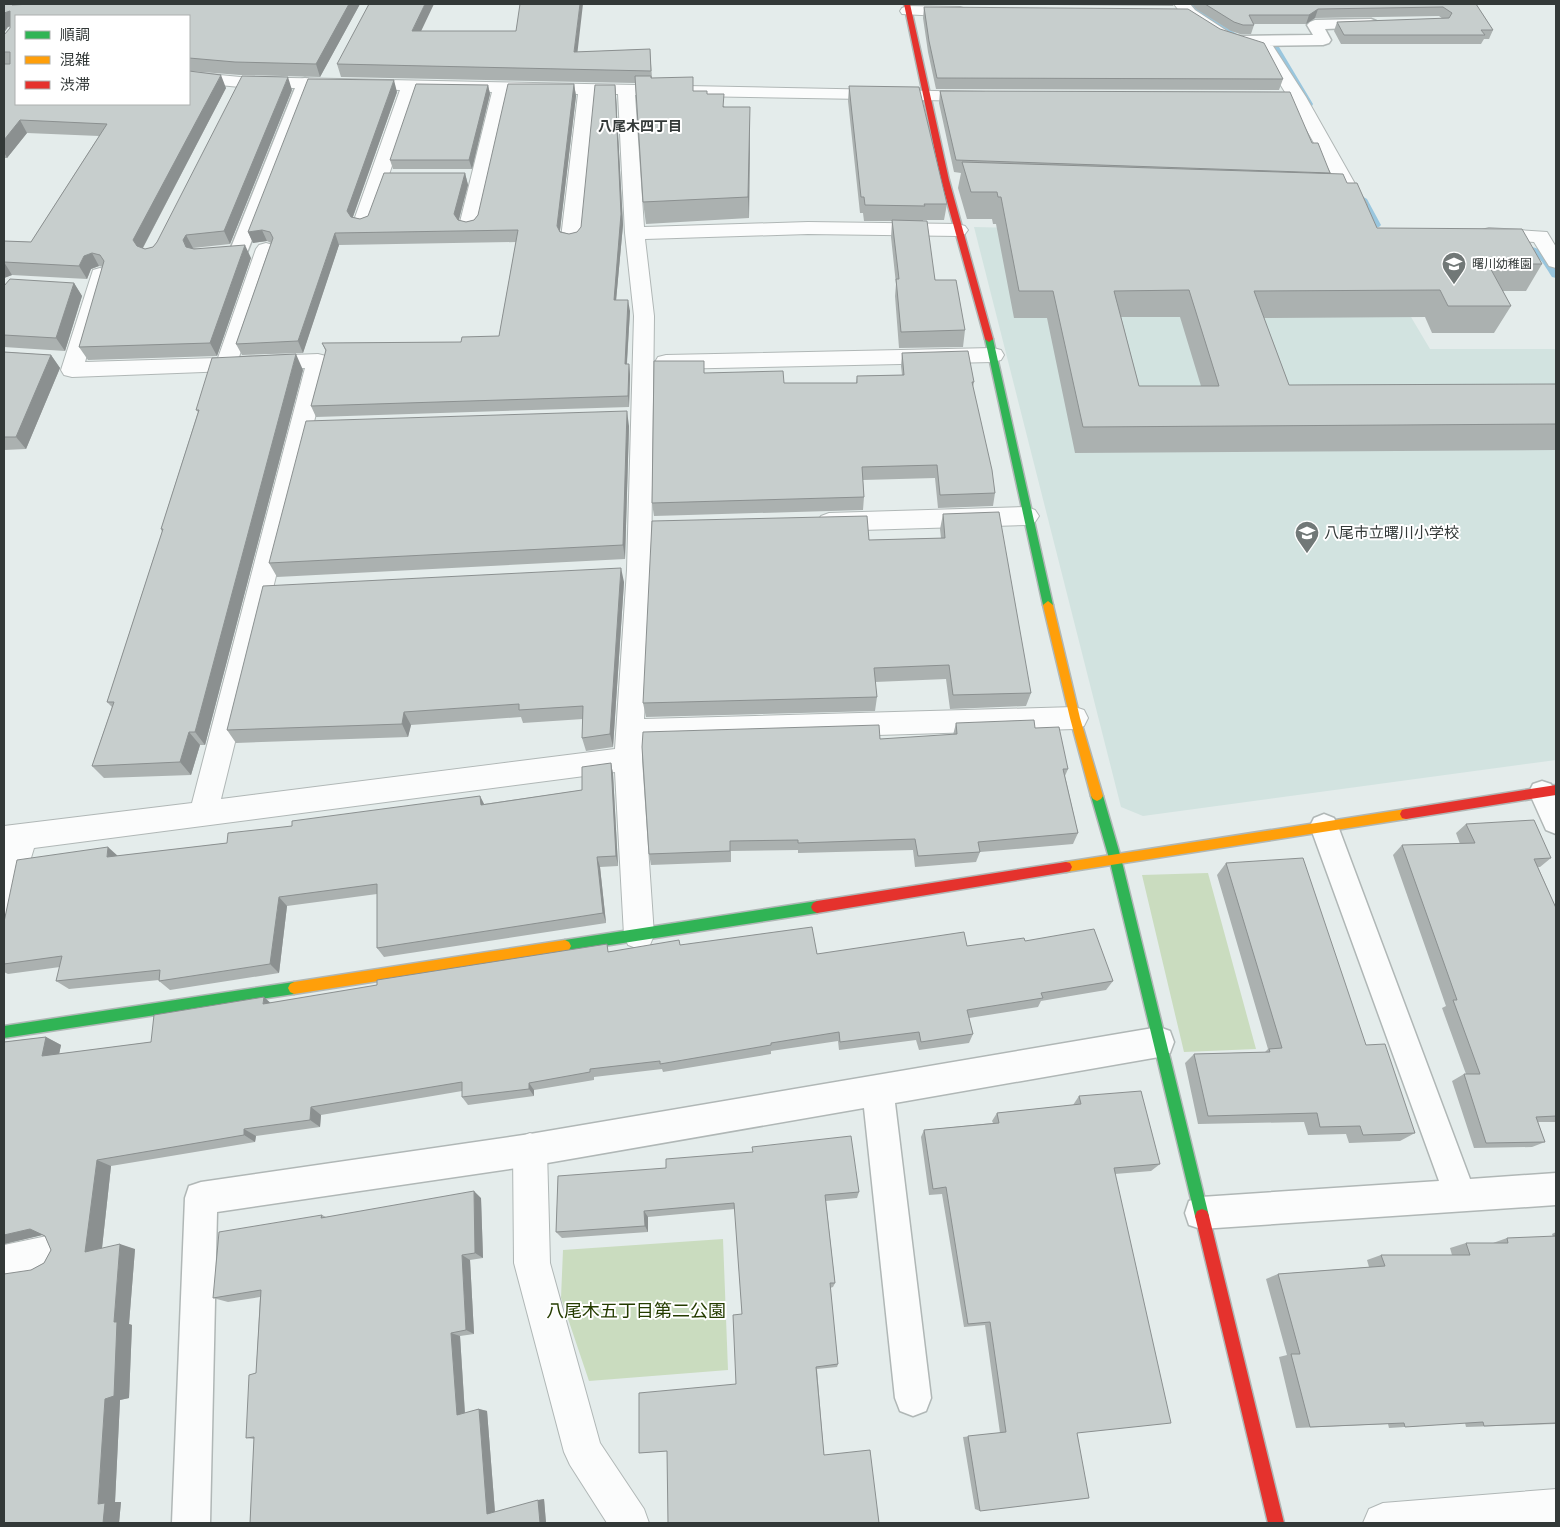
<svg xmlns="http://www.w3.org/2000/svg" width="1560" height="1527" font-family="'PT Sans Narrow','Noto Sans JP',sans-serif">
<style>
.built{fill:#d2e3e0}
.green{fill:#cadcbf}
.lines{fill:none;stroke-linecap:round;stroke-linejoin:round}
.stream{fill:#99c6de;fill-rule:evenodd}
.lane-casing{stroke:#b0b7b6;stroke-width:3}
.street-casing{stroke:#b0b7b6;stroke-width:2}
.fast-casing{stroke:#b0b7b6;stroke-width:3}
.slow-casing{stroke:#b0b7b6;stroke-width:3}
.jam-casing{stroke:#b0b7b6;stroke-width:3}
.lane{fill:#fbfcfc;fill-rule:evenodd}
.street{fill:#fbfcfc;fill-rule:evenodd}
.fast{fill:#30b455;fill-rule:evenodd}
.slow{fill:#ff9f0a;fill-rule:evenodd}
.jam{fill:#e5322d;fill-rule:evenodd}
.wall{fill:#abb1b0;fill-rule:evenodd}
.shaded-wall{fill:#8b9090}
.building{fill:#c7cecd;stroke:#8b9090;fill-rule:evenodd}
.labels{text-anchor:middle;stroke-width:4;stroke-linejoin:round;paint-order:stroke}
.far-poi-label{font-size:12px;fill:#333938;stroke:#fff;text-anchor:start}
.far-neighbourhood-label{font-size:14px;font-weight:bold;fill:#333938;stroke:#fff}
.poi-label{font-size:15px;fill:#333938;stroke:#fff;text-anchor:start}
.near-park-label{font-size:18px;fill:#253c00;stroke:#fff}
</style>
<rect width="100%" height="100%" fill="#e4eceb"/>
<path class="built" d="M974,227L1363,236L1430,349H1556V760L1143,816L1121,807Z"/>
<path class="green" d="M1208,873L1256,1049L1184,1052L1142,875Z
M723,1239L728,1370L589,1381L561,1298L563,1250Z"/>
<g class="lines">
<path class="stream" d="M1190,4H1198L1214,20L1237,34L1230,36C1214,29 1200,18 1190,4Z
M1255,40H1261L1279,47L1313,104L1312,106H1306L1273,51L1255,44Z
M1362,196L1367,199L1381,225L1379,227H1373L1371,225L1357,199Z
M1518,245C1540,246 1556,254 1556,278L1552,277C1538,255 1540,256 1515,250V246Z"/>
<defs>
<path id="lane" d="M1371,19L1376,21L1379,24L1376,27L1325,29L1331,40L1329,43L1323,45L1240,46L1234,44L1232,41L1234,38L1240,36L1313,35L1307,25L1310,22L1315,20Z
M305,78L311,80L313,83L248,250L246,254L239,256L232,254L230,250L297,83L299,80Z
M1542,781L1551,784L1556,794V834L1546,830L1529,792L1533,784Z
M1324,814L1334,818L1338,826L1470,1179L1556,1173V1205L1201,1229L1189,1225L1185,1213L1189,1201L1201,1197L1439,1181L1310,826L1314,818Z
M1159,1027L1170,1031L1174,1042L1170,1053L1159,1057L895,1103L931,1398L926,1411L913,1416L900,1411L895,1398L864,1108L530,1166L217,1212L210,1523H172L185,1198L189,1186L201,1182L530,1134Z"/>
<path id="street" d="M1174,4H1190L1195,10L1230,33L1273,46L1306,97L1367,205L1365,209L1358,211L1351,209L1349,205L1288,97L1261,53L1218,39L1183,16Z
M908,6L960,7L966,9L968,12L966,15L960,17L902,14L900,11L902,8Z
M189,72L240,77L984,92L987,96L984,100L978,101L635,95L644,227L808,222L958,224L965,226L968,230L965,234L958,236L808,234L645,239L654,316L651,570L644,719L1075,707L1084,710L1088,718L1084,726L1075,729L643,742L642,759L654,935L650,945L639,949L628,945L624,935L615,772L34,848L14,914L4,917V826L192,803L305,368L72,377L64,375L61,370L93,270L100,268L107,270L110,274L85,362L218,358L256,249L259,245L266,243L273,245L276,249L239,357L318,354L326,356L329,361L221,799L615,749L627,570L634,316L625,233L618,94H595L581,238L578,242L571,244L564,242L561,238L578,94L509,92L479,226L476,230L469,232L462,230L459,226L492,92L417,90L373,223L370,227L363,229L356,227L353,223L400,90L240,87L189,82Z
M1489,228L1547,232L1556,247V268L1549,266L1534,242L1482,238L1479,234L1482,230Z
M993,348L1001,350L1004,355L1001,360L993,362L666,369L658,367L655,362L658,357L666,355Z
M1027,507L1035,510L1039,516L1035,522L1027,525L829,531L821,528L817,522L821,516L829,513Z
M530,1133L542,1138L547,1150L550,1263L600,1443L644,1509L649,1523H607L570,1465L564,1452L514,1263L513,1150L518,1138Z
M47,1236L59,1242L65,1254L59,1266L47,1272L4,1279V1245Z
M1556,1489V1523H1363L1369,1509L1383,1503Z"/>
<path id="fast" d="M989,336L993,339L1053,605L1048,609L1043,605L985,339Z
M1097,791L1101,793L1103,796L1121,858L1209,1216L1207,1221L1202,1223L1197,1221L1195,1216L1109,858L1091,796L1093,793Z
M817,901L821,903L823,907L821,911L817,913L565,952L561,950L559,946L561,942L565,940Z
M294,982L298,984L300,988L298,992L294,994L4,1038V1026Z"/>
<path id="slow" d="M1048,601L1053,605L1080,718L1103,796L1101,799L1097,801L1093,799L1091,796L1070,718L1043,605Z
M1406,809L1410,810L1412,814L1410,818L1406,819L1066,872L1062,871L1060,867L1062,863L1066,862Z
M565,940L569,942L571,946L569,950L565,952L294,994L290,992L288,988L290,984L294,982Z"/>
<path id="jam" d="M904,4H910L949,180L993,339L989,342L985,339L941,180Z
M1556,785V795L1406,819L1402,818L1400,814L1402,810L1406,809Z
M1066,862L1070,863L1072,867L1070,871L1066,872L817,913L813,911L811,907L813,903L817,901Z
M1202,1209L1207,1211L1209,1216L1284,1523H1268L1195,1216L1197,1211Z"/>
</defs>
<use href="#lane" class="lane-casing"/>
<use href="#street" class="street-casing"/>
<use href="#fast" class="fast-casing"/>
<use href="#slow" class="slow-casing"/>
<use href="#jam" class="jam-casing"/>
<use href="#lane" class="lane"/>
<use href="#street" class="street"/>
<use href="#fast" class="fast"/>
<use href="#slow" class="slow"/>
<use href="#jam" class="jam"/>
</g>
<path class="wall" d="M4,4H29H28H360L320,77L240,75L189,71V16H16L226,88L143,248L145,249L153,247L292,90L230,244L193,248L251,258L217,356L88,360L79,347L103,267L99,266L91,269L87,279L12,275L4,278V241L31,242L99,136L27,133L7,158H4V35L10,28V26L8,27Z
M921,4H1174L1173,6Z
M1192,4H1476L1493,30L1489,39H1484L1481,44H1341L1334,31L1337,22L1443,19L1439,16L1315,18L1306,24H1253L1254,25L1251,34H1240L1231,31L1196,9Z
M924,7L1283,79L1279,90L936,89L928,52L923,18Z
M421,31L577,52L650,49L652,78L694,91L707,94L725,107L750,128L749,218L646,224L643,202L635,83L341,77L337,64Z
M574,84L576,96L560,231L569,234L577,232L581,227L615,85L616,97L623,225L616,300L630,311L627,364H629L630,375L629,407L316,417L311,406L326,352L322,343L461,342L499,336L516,242L339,245L303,353L242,355L236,344L271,243L267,241L253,243L248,232L397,92L353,217L360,219L368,216L465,173L468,185L459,220L466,222L474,220Z
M488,85L490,94L472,169H393L390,160Z
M849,86L947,204L944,220H923V221L935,280L965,330L963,347L899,348L895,296L896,284L891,237L892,221H864L863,213H860L848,101Z
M940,91L1312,143L1330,173L1347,183L1377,228L1542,264L1526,291H1503L1511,306L1494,333H1432L1425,317L1264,318L1289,385L1556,384V450L1075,453L1047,318H1014L996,224H993L992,219H967L958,188L961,173L954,172L939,103ZM1121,317H1180L1201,386H1139Z
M74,283L82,296L65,351L4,347V286Z
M4,352L51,355L60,368L26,449L4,450Z
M902,353L974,382L973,387L995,493L993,506L938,508L935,478L863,480L864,497L863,510L654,516L652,503L705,373L784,383H856L857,376L902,375L901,366Z
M303,370L205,745H200L191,775L104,778L92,766L112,707L107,702L162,532L161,529L198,412L196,410Z
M629,426L625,559L277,577L269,563Z
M943,514L1031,693L1026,706L950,709L946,679L875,682L877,697L875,711L646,717L643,703L869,540L941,538L940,529Z
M624,582L613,747L586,751L582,738L583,719L523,723L521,717L411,725L408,737L236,743L227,730Z
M956,723L1035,728L1068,769L1065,776L1078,833L1073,844L980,852L976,862L915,867L913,850L798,853V850L731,851V862L651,865L649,854L953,735Z
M611,763L613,774L618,866L600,867L606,923L384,957L377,948V894L287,906L279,973L170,990L159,981V980L69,989L56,981L60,967L8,974L4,972V922L118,856L227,843L292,826L480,796L484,804L582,790Z
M1466,824L1551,858L1540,867H1538L1556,908V1122H1538L1545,1142L1532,1147L1474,1148L1452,1081L1464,1074H1466L1442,1008L1446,1006L1393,855L1402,845L1460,844L1456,833Z
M1226,863L1366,1045L1415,1133L1400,1141L1349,1143L1346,1134L1308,1135L1304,1122L1198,1124L1185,1063L1194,1054L1265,1052L1268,1049L1217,875Z
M1025,941L1113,981L1106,990L1041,1001L1038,1007L969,1018L973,1034L969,1043L919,1050L916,1040L839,1050L838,1041L771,1051V1054L663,1072L662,1069L594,1077V1080L534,1090V1096L468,1105L462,1097V1091L321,1115L320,1127L256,1136L255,1142L111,1166L102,1248L135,1249L129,1324L132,1325L129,1398L120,1400L115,1502H121L119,1523L31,1270L44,1263L51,1250L45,1236L42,1235L4,1244V1042L46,1037L61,1045L59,1054L151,1042L270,1003L609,952L680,945L817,954L967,946Z
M1079,1096L1160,1164L1151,1171L1115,1174L1077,1433L980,1511L975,1509L963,1437L1000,1433L985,1325L964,1327L942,1194L929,1195L921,1137L924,1130L993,1123L992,1121L997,1113L1073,1105Z
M558,1176L859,1192L857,1198L826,1201L835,1283L833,1287L830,1288L838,1364L837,1367L817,1369L824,1455L879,1523L667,1451L639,1453L736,1384L742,1314L735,1209L648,1217V1232L562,1238L556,1232Z
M481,1198L483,1258L470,1260L474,1334L460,1336L465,1413L479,1409L487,1411L495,1512L544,1499L546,1523H250L254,1439L246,1438L256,1373L260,1297L228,1302L213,1298L322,1215L326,1217Z
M1556,1232V1424L1466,1427L1465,1423L1389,1428L1388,1424L1296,1428L1279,1357L1287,1355L1266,1279L1278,1274L1369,1267L1367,1260L1381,1255H1452L1450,1248L1466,1243H1493L1507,1238L1553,1237L1552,1234Z"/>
<path class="shaded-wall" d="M349,4H360L320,77L316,64Z
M425,4H434L415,44L412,31Z
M580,4H583L576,65L574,52Z
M1318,9L1315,18L1306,24L1309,15Z
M10,11L16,24L8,27L4,33V13Z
M221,75L226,88L140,253L133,240Z
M288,77L292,90L230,244L224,231Z
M394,80L397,92L351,222L347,211Z
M574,84L576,96L559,238L557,226Z
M488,85L490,94L472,169L469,160Z
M615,85L616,97L623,225L615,312L614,300Z
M750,107V128L749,218L748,197Z
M20,120L27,133L7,158L4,152V140Z
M465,173L468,185L457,226L454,214Z
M262,230L267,241L253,243L248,232Z
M335,233L339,245L303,353L298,341Z
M186,235L193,248L189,253L183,240Z
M245,245L251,258L217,356L210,343Z
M92,253L99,266L91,269L87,279L79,266L84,256Z
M4,262L12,275L4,278Z
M74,283L82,296L65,351L56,338Z
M628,300L630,311L626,375L625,364Z
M296,354L303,370L205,745L195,732Z
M51,355L60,368L26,449L16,437Z
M629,364L630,375L629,407L628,396Z
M627,411L629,426L625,559L623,545Z
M621,568L624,582L613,747L610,734Z
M404,712L411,725L408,737L402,724Z
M189,732L200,745L191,775L180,762Z
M611,763L613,774L618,866L616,856Z
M480,796L485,806L481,805Z
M108,847L119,857H107Z
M597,857L600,867L606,923L603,913Z
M279,897L287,906L279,973L270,964Z
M264,997L274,1006L263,1004Z
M46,1037L61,1045L57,1064L42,1056Z
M529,1083L534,1090V1096L529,1089Z
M311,1107L321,1115L320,1127L310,1120Z
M244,1129L256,1136L255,1142L244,1135Z
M97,1160L111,1166L101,1257L85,1252Z
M474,1191L481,1198L483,1258L475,1253Z
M644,1211L648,1217V1232L645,1226Z
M30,1229L47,1234L4,1244V1235Z
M120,1244L135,1249L129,1324L132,1325L129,1398L120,1400L115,1502H121L119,1523H103L98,1504L105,1399L114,1322Z
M462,1255L470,1260L474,1334L466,1330Z
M451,1333L460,1336L465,1416L457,1415Z
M479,1409L487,1411L495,1513L487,1514Z
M544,1499L546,1523H540L538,1500Z"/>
<path class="building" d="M4,4H12V5L32,4H349L316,64L235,62L189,58V16H16V104H189V71L221,75L133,240L137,246L145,249L153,247L157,242L242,76L288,77L224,231L186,235L183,240L186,247L194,249L245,245L210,343L79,347L104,261L100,255L92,253L84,256L79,266L4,262V241L31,242L107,124L20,120L4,140V64H10V52H4V35L10,28V11L4,13Z
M369,4H425L412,31H516L520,4H580L574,52L650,49L651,71L337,64Z
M1205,4H1476L1493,30H1481L1485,35H1344L1337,22L1449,18L1452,13L1443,7L1318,9L1309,15H1249L1254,25H1243L1234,22Z
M924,7L1188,9L1220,29L1264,43L1283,79L937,78L929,41Z
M635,76H651V78L693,77V91H707V94H724L723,107H750L748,197L643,202Z
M308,79L394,80L347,211L351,217L360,219L368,216L384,173H465L454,214L458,220L466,222L474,220L478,215L508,84H574L557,226L560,232L569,234L577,232L581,227L595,85H615L621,214L614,300H628L625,364H629L628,396L311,406L326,350L322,343L461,342L462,337L499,336L518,230L335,233L298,341L236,344L273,238L270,232L262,230L248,232Z
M416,84L488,85L469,160H390Z
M849,86L919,87L947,204H924L925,206L865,205L864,197H861Z
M940,91L1290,92L1312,143H1318L1330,173L956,160Z
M962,162L1343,174L1347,183H1357L1377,228L1522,229L1542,264H1488L1511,306H1448L1440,290L1254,291L1289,385L1556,384V424L1083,427L1053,291H1019L1001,197H998L997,192H971ZM1189,290L1219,386H1139L1114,291Z
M892,220L927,221L935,280H956L965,330L901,332L896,279H899Z
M10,279L74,283L56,338L4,335V286Z
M968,351L974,382H972L992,470L995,493L940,495L937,465L862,467L864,497L652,503L654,361H704V373L783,371L784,383H857V376L904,375L902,353Z
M4,352L51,355L16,437H4Z
M296,354L195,732H189L180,762L92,766L114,702H107L163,529H161L199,410H196L212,358Z
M627,411L623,545L269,563L306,421Z
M999,512L1031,693L953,695L949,665L874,668L877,697L643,703L652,521L867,516L869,540L945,538L943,514Z
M621,568L610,734L582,738L583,706L519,710V704L404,712L402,724L227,730L263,586Z
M1034,720L1035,728L1059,727L1068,769H1063L1078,833L978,842L980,852L918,856L915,839L798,843V840L730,841V851L649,854L642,747L643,732L879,725L880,739L957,734L956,723Z
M611,763L616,856L597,857L603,913L377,948V884L279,897L270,964L159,981L160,970L56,981L62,956L4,964V922L17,860L108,847L107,857L227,843L228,833L292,826V821L480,796L481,805L582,790V767Z
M1534,820L1551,858L1534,859L1556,908V1116L1536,1117L1545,1142L1486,1143L1464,1074H1480L1453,1000H1457L1402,845L1475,843L1466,824Z
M1303,858L1366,1045L1385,1044L1415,1133L1363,1135L1360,1126L1320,1127L1317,1113L1208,1116L1194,1054L1270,1052L1269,1049L1282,1048L1226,863Z
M812,927L817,954L964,932L967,946L1024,938L1025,941L1094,929L1113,981L1041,993L1043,998L967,1010L973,1034L921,1042L919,1032L840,1042L839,1032L771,1043V1045L660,1064V1061L590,1069V1072L529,1083V1089L462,1097V1082L311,1107L310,1120L244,1129V1135L97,1160L85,1252L120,1244L114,1322H117L114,1396L105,1399L98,1504L105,1503L103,1523H4V1274L31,1270L44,1263L51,1250L45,1236L30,1229L4,1235V1042L46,1037L42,1056L151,1042L154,1015L264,997L263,1004L377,985V980L607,944L608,952L679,940L680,945Z
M1141,1091L1160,1164L1114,1168L1171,1423L1077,1433L1089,1498L980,1511L968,1436L1006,1432L990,1322L968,1324L946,1187L933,1189L924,1130L999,1123L997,1113L1081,1104L1079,1096Z
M851,1136L859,1192L825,1195L835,1283H830L838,1364L816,1367L824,1455L870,1450L879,1523H668L667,1451L639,1453V1393L736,1384L733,1315L742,1314L734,1203L644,1211L645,1226L556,1232L558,1176L666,1168V1159L753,1152L752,1147Z
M474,1191L475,1253L462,1255L466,1330L451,1333L457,1415L479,1409L487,1514L538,1500L540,1523H250L254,1437L246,1438L249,1375L256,1373L261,1290L213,1298L219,1232L322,1215L321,1218Z
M1556,1236V1423L1484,1426L1483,1422L1405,1427L1404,1423L1310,1427L1291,1354H1300L1278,1274L1385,1266L1381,1255H1470L1466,1243H1508L1507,1238Z"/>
<defs>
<symbol id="school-pin" viewBox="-11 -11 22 30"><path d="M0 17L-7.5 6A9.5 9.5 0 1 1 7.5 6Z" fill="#717877" stroke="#fff"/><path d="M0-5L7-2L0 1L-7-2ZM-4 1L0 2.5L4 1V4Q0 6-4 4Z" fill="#fff"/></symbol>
</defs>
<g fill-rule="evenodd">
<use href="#school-pin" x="1440" y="250" width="28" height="38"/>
<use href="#school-pin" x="1293" y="519" width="28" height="38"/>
</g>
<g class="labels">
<g class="far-poi-label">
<text x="1472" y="268">曙川幼稚園</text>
</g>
<g class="far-neighbourhood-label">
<text x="640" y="131">八尾木四丁目</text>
</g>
<g class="poi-label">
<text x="1324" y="538">八尾市立曙川小学校</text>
</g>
<g class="near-park-label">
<text x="636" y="1317">八尾木五丁目第二公園</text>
</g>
</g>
<rect width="1560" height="1527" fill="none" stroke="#333938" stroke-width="10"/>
<rect x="15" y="15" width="175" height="90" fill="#ffffff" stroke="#adb0af"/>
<rect x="25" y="31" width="25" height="8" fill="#30b455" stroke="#adb0af"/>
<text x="60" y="40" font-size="15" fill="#333938">順調</text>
<rect x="25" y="56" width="25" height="8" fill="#ff9f0a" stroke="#adb0af"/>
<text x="60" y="65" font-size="15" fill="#333938">混雑</text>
<rect x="25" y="81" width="25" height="8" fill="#e5322d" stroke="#adb0af"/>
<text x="60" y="90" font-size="15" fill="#333938">渋滞</text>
</svg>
